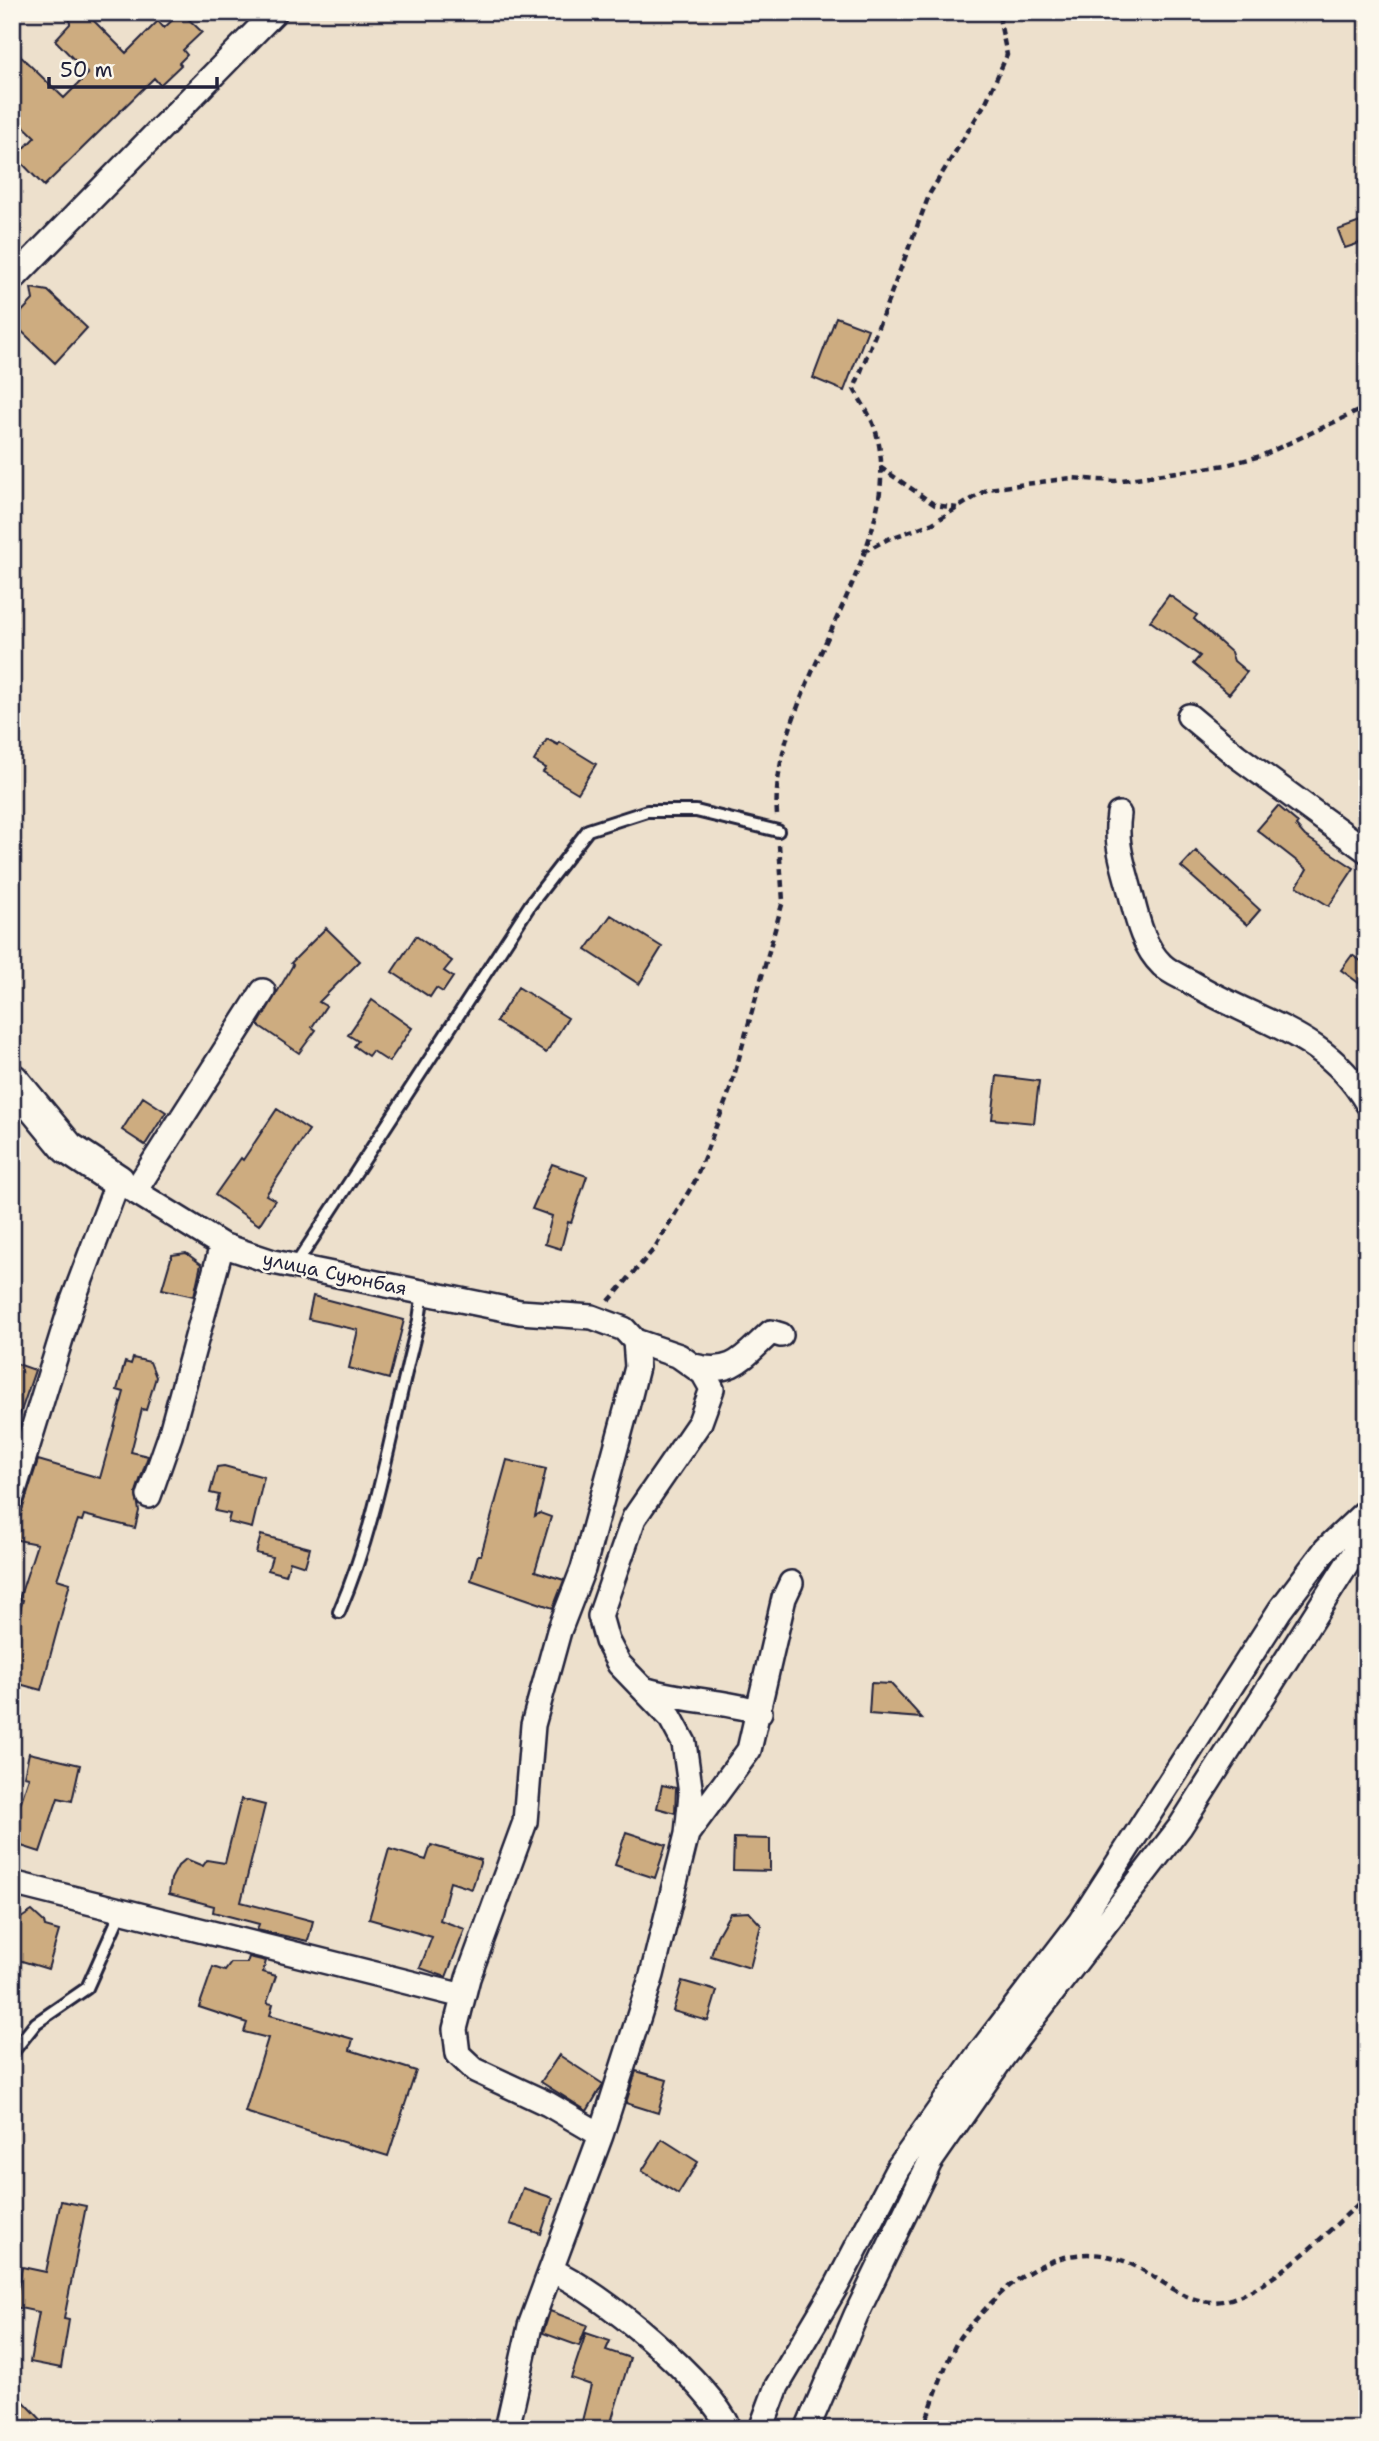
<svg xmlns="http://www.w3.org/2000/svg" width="1379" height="2441" font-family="'Shantell Sans',sans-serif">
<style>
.building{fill:#cdac80;stroke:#22223b;stroke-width:2}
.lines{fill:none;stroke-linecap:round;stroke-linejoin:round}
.lane-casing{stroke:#22223b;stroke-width:16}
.street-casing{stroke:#22223b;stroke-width:28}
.secondary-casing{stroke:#22223b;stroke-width:37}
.path{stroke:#22223b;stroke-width:4.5;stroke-dasharray:7 5;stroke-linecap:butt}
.lane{stroke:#fbf7ec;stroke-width:10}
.street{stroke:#fbf7ec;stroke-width:23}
.secondary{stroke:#fbf7ec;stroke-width:32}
.labels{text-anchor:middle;stroke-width:5;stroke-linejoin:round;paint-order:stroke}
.street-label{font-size:19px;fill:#22223b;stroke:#fbf7ec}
</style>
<rect width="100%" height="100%" fill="#ede0cc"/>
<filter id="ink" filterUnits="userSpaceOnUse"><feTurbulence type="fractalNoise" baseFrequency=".0143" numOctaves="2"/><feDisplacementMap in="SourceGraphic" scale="14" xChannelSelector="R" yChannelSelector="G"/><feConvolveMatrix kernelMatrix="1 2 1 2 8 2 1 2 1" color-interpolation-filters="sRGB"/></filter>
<g filter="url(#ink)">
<path class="building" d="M69,12H85L126,53L158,21L164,28L181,12L202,32L183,50L187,55L179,63L181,65L160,85L154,78L44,186L16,157L35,137L12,115V48L64,98L88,74L55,40L70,24Z
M1360,222L1366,241L1345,248L1338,230Z
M31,288L48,291L87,328L55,363L12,322L33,300Z
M836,317L868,329L844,391L813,378Z
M1169,595L1197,615L1194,619L1231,652L1234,661L1247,672L1229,694L1193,664L1200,656L1150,621Z
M547,739L558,745L560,742L596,764L578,793L543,772L546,768L534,761Z
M1278,806L1298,823L1296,826L1305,836L1354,868L1329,906L1297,886L1307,869L1257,830Z
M1196,851L1260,910L1247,925L1181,867Z
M611,915L662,947L639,984L586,950Z
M326,928L360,961L319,1002L326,1006L312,1027L316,1030L299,1053L258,1025L293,965L291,963Z
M416,936L452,961L444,971L453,977L443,992L436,988L430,997L392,972Z
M1352,955L1367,965V989L1341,970Z
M518,987L568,1018L546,1053L496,1022Z
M372,1000L412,1028L389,1062L372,1051L368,1056L354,1046L358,1041L348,1035Z
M997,1076L1039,1081L1034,1123L992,1119Z
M143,1097L166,1112L145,1145L122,1130Z
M277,1109L309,1130L266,1195L275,1200L259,1225L215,1195L241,1158L243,1160Z
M552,1164L587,1176L571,1223L568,1222L561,1249L545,1244L552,1216L532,1209Z
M186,1253L201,1264L194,1296L162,1289L172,1255Z
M313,1296L404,1320L389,1379L349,1368L358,1330L308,1319Z
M133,1358L150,1362L156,1377L146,1410L142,1409L131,1452L148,1456L136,1492L139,1511L135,1528L84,1515L82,1521L78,1520L57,1579L70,1583L41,1690L12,1682V1638L23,1600L19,1599L37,1544L13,1539L38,1460L100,1478L124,1392L117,1390L125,1362L131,1364Z
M12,1362L35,1370L15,1429L12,1428Z
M507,1460L546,1469L535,1516L540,1513L551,1517L535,1571L564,1580L553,1608L471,1580L478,1555H481Z
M224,1466L264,1477L252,1528L228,1522L230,1514L215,1511L219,1495L210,1493L217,1467Z
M261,1535L310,1548L305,1566L290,1561L286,1575L268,1570L272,1557L256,1553Z
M871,1683L891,1684L922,1718L869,1714Z
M29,1753L80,1765L72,1801L58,1798L40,1852L12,1843V1829L29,1777L24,1776Z
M662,1785L676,1788L675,1813L657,1808Z
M241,1799L265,1805L241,1902L313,1921L308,1941L257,1930L259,1924L213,1912L214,1906L169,1894L171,1879L178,1866L186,1859L203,1866L207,1860L225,1863Z
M626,1832L666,1845L655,1878L615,1865Z
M734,1838L770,1839V1871L733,1870Z
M431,1845L481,1860L472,1889L450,1882L440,1920L465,1929L446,1977L420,1968L432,1937L369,1919L389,1849L426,1860Z
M32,1911L44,1922L45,1927L59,1931L48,1969L12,1958L21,1918Z
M749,1912L761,1925L750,1968L711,1956L717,1936L730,1913Z
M249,1957L266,1961L263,1972L276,1976L267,2003L273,2004L270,2015L353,2039L350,2050L416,2071L388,2156L245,2112L268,2038L244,2032L247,2023L199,2007L213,1967L225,1971L231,1963H247Z
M682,1981L717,1991L708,2021L673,2011Z
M559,2055L603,2084L587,2111L541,2082Z
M636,2071L667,2080L658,2113L626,2103Z
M662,2139L698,2162L678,2194L642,2171Z
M523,2188L553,2198L541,2234L510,2224Z
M61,2201L86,2206L64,2319L69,2320L61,2368L30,2362L39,2312L15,2307L22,2267L46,2272Z
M550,2311L587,2325L579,2346L543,2333Z
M586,2333L610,2341L606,2350L630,2358L609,2429H580L591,2385L571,2378Z
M12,2389L50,2429H12Z"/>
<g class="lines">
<defs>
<path id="lane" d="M295,1266L530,905L588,830L647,811H696L778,831
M339,1612C379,1520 393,1416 419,1320L423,1292
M12,2053L36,2023L87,1988L121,1912"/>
<path id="street" d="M12,280L275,12
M1189,716L1237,756L1367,851
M1119,814C1115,841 1122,861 1129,887C1136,913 1141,945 1162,965C1170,973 1184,978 1194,984C1258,1023 1326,1032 1367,1103
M135,1191L263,991
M694,1366C734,1376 744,1356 771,1332L781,1335
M149,1496L170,1436L222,1245
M12,1497L72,1303L118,1181L222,1245L273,1262L520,1312L592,1317L624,1329L635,1341L679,1356L703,1373L712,1389L700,1422L634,1518L600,1616L607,1641L619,1664L670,1717L684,1743L691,1794L687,1834L652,1975L601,2135
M647,1690C684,1701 722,1700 760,1712
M687,1834L749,1750L784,1598L791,1583
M12,1883L463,1996
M551,2270C602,2293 706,2379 730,2429
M507,2429L530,2326L601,2135L548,2104L475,2070L458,2054L455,2029L468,1978L525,1822L533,1725L559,1631L583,1569L627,1407L637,1367L635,1341
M761,2429L777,2386L837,2285L898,2168L977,2056L1080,1922L1280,1610L1326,1549L1367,1510
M807,2429L856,2315L930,2162L1003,2057L1180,1827L1367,1533"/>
<path id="secondary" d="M12,1080L68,1148L118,1181"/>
</defs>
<use href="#lane" class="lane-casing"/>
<use href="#street" class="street-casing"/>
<use href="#secondary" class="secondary-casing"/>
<path class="path" d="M880,467L935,505L957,508
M863,552L888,539L933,523L988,489L1071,478L1115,481L1226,465L1261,456L1367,407
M777,815C768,689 910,549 876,432C872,417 861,402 854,389L930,193L986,102L1007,55L1000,22L1001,12
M609,1301L654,1249L695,1181L730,1090L783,901L779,845
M923,2429C934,2399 943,2368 958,2340C963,2331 972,2324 979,2316C1017,2272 1071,2236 1131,2264C1162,2278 1190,2310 1227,2300C1277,2286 1329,2230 1367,2196"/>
<use href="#lane" class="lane"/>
<use href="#street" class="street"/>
<use href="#secondary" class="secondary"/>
</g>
</g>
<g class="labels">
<g class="street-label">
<text transform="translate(335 1273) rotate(12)" y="7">улица Суюнбая</text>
</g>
</g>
<rect width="1379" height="2441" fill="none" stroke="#fbf7ec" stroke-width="42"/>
<rect x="21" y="21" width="1337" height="2399" fill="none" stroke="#22223b" stroke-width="2.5" filter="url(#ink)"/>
<path d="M49 77v10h168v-10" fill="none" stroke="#22223b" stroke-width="3.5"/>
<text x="60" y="77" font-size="21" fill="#22223b" stroke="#fbf7ec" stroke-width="5" paint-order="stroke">50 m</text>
</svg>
